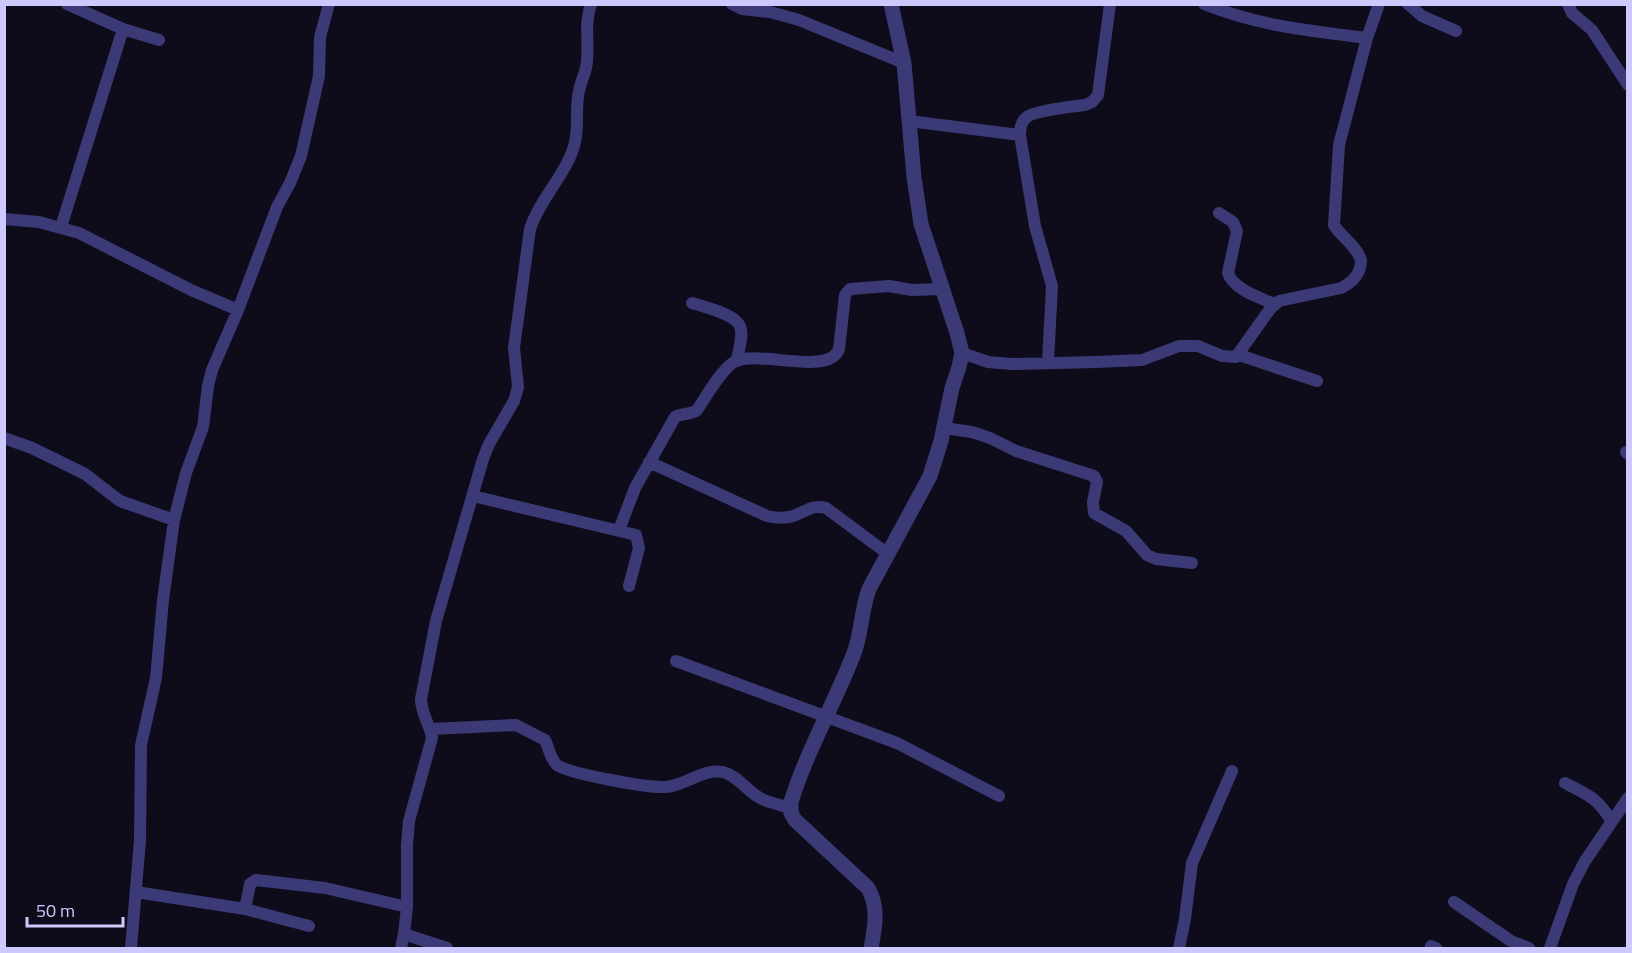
<svg xmlns="http://www.w3.org/2000/svg" width="1632" height="953" font-family="'Titillium Web',sans-serif">
<style>
.lines{fill:none;stroke-linecap:round;stroke-linejoin:round}
.minor{stroke:#3b3a77;stroke-width:12}
.tertiary{stroke:#3b3a77;stroke-width:15}
</style>
<rect width="100%" height="100%" fill="#0e0c1b"/>
<g class="lines">
<path class="minor" d="M67,4L123,29L159,40
M732,4L742,9L770,12L799,20L904,63
M1204,4C1259,26 1309,31 1367,38
M1408,4L1422,16L1456,31
M1568,4L1572,13L1592,30L1628,85
M909,121L1020,135
M1219,213L1233,222L1237,231L1228,273C1234,290 1259,297 1274,304
M4,219L39,222L79,233L191,290L238,310
M61,227L123,29
M692,303C704,307 735,314 740,326C744,336 738,351 737,361
M962,353L988,362L1012,364L1096,362L1142,360L1179,346H1198L1222,356L1236,357L1270,309L1279,301L1341,288C1353,282 1361,274 1361,260C1356,245 1342,238 1334,225L1339,145L1367,38L1379,4
M1239,355L1317,381
M1048,362L1052,286L1035,226L1020,135C1020,128 1021,121 1027,117C1034,111 1074,106 1085,105L1092,102L1098,95L1110,4
M944,428L972,432L990,438L1016,451L1094,476L1097,482L1093,502L1094,513L1126,531L1147,555L1156,559L1192,563
M4,438L32,448L85,474L120,501L174,520
M1626,452L1628,454
M649,462L767,516C776,518 784,519 793,516C806,512 812,504 826,508L888,554
M473,496L636,535L639,548L629,586
M619,530L635,488L675,417C682,413 690,415 697,410C706,397 721,370 734,362C758,349 829,377 839,349L845,295L850,289L889,286L912,290L942,289
M676,661L897,743L999,796
M431,729L516,725L545,740C549,748 550,759 557,765C569,774 649,788 665,787C685,786 703,768 723,772C738,776 747,791 760,798C769,803 781,805 791,808
M1565,783C1587,794 1599,799 1611,821
M136,892L245,909L309,926
M1454,902L1511,941L1529,948
M245,909L250,884L256,880L325,888L407,907
M1431,946L1436,948
M131,948L140,841L141,745L156,678L163,600L174,520L186,473L203,427L208,386L212,370L238,310L277,207L290,183L301,156L319,76L320,37L329,4
M401,948L404,934
M447,948L404,934L407,907V845L409,821L432,738C430,724 421,714 421,699L436,621L483,459L489,444L514,401L518,387L514,348L530,229C540,198 569,171 575,142C579,126 575,108 579,91C581,80 587,71 587,60C589,38 584,27 591,4
M1179,948L1185,919L1192,863L1232,771
M1550,948L1573,884L1585,861L1628,798"/>
<path class="tertiary" d="M871,948C875,928 879,907 868,888L795,820L791,813V802C807,750 835,703 854,653C862,632 861,610 869,589L930,476L941,441L952,388L959,367L962,353L957,333L921,224L914,177L904,63L891,4"/>
</g>
<rect width="1632" height="953" fill="none" stroke="#cec9fc" stroke-width="12"/>
<path d="M27 917v9h96v-9" fill="none" stroke="#cec9fc" stroke-width="3"/>
<text x="36" y="917" font-size="18" fill="#cec9fc" stroke="#0e0c1b" stroke-width="4.5" paint-order="stroke">50 m</text>
</svg>
